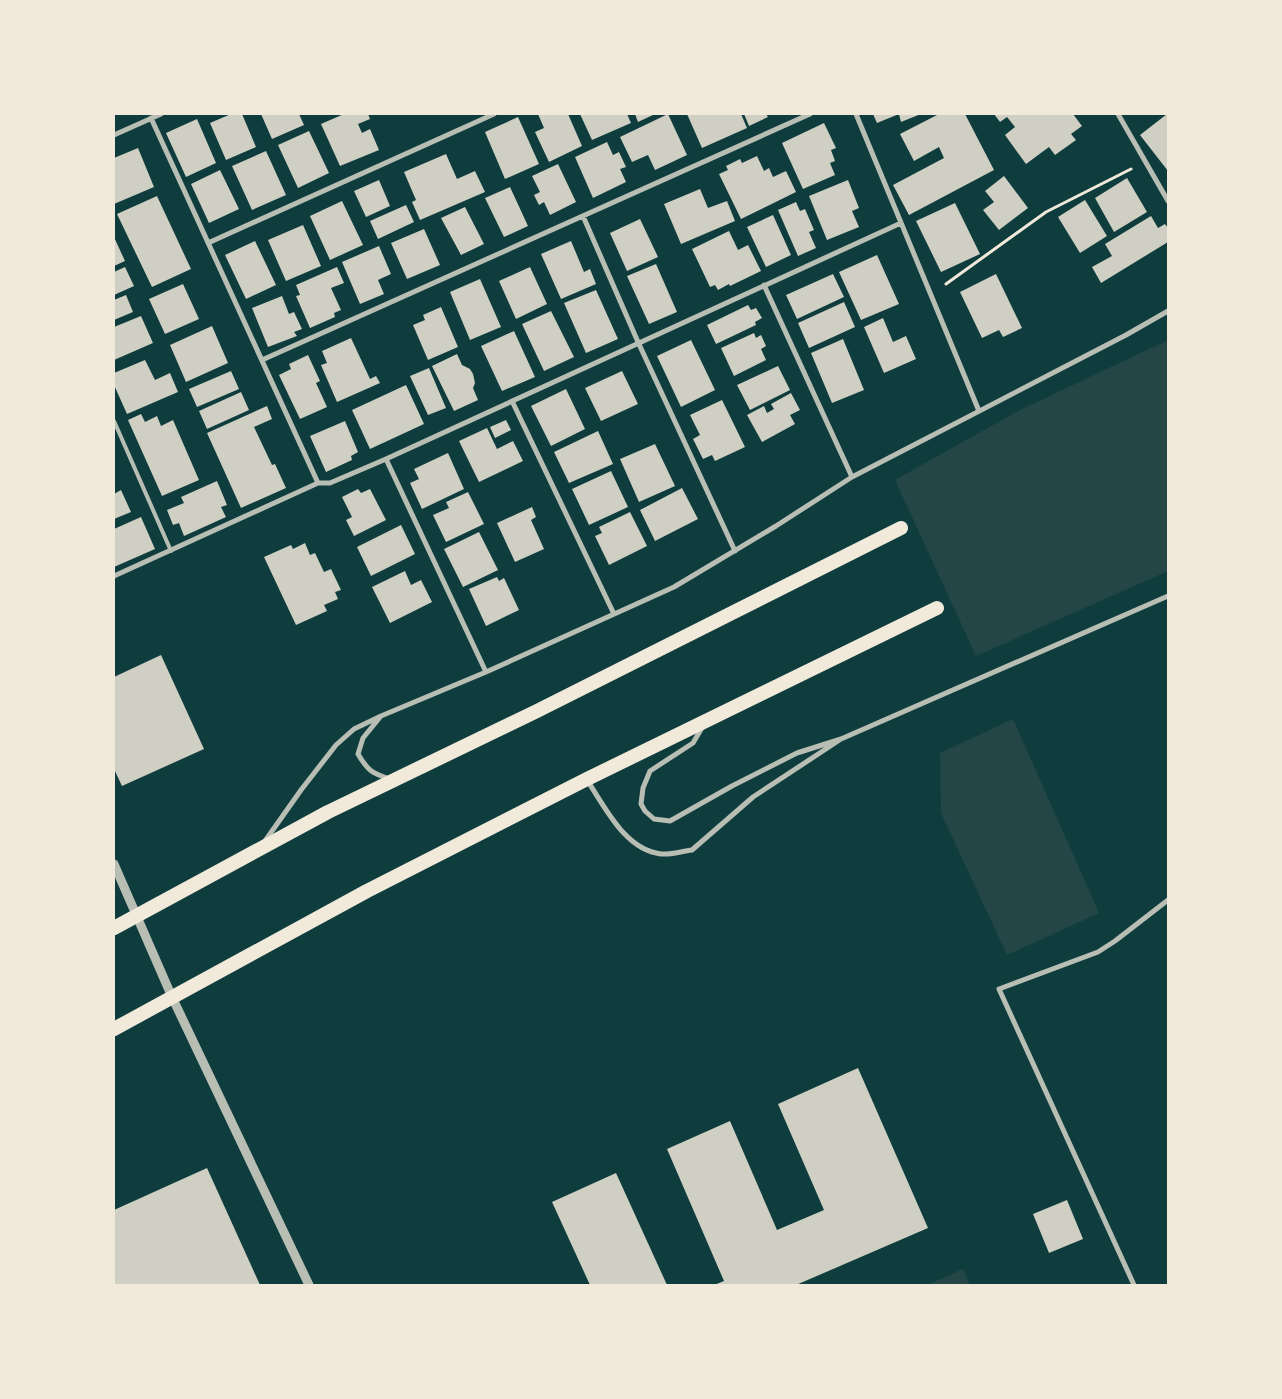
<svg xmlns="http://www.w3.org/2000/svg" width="1282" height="1399" font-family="Commissioner,sans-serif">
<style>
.green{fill:#244646}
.building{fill:#cfcfc3}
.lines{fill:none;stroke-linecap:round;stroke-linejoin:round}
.path{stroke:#f1e9da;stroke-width:3}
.service{stroke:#b8beb3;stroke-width:4}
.minor{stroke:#b8beb3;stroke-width:5}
.tertiary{stroke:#b8beb3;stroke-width:9}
.trunk{stroke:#f1e9da;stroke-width:14}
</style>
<rect width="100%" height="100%" fill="#0f3d3e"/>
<path class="green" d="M1168,340V571L976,656L895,480L1020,410Z
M1013,719L1099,913L1007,955L941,813L940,753Z
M963,1269L970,1285H927Z"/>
<path class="building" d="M231,114H242L256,147L226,160L210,123Z
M261,114H299L304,125L272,139Z
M344,114H368L370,119L358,124L362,133L370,129L379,150L340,166L321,124Z
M538,114H568L582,146L549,162L535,132L544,128Z
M580,114H627L631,123L592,140Z
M635,114H655L638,122Z
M668,114L687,155L655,170L648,155L632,162L620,137Z
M687,114H741L747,128L702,148Z
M744,114H766L768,117L749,126Z
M873,114H921L901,122L899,114L877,123Z
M939,114H965L994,170L909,215L893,185L944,158L939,147L914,161L900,134Z
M994,114H1073L1082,126L1071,134L1076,140L1055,155L1049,147L1026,164L1005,135L1015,127L1007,117L1000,122Z
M1167,114H1168V171L1140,135Z
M518,117L539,164L505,179L485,132Z
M197,119L216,163L186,177L166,133Z
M824,123L836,148L831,150L835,161L830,163L835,175L803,189L782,143Z
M309,131L329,173L298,188L278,145Z
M607,142L613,155L619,152L626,167L620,169L626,182L593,198L575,157Z
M138,148L154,187L114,204V158Z
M266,151L286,195L252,210L232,166Z
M446,154L457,179L475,171L485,192L420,220L412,202L416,200L404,172Z
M757,156L764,171L769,168L773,177L786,171L796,192L741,219L719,174L728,170L726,166L740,159L742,163Z
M558,164L576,202L550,215L544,202L539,205L534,195L540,192L532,176Z
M220,170L239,209L209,223L191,184Z
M1004,176L1028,208L999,230L983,210L994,202L985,191Z
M1127,178L1147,212L1114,232L1095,198Z
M379,180L390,206L366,217L354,191Z
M848,180L859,208L852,211L859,227L827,240L809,196Z
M510,187L528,226L504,237L485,198Z
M700,189L708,208L727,201L735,221L681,244L664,204Z
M157,196L191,269L152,287L117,214Z
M1085,200L1107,236L1080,253L1058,217Z
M342,201L363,245L330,260L310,216Z
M796,202L800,211L805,209L814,230L809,232L816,248L798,256L778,210Z
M955,203L980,254L941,272L916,221Z
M406,205L414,222L378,239L370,221Z
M465,207L484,244L461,255L441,218Z
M773,215L791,255L766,267L747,227Z
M1151,216L1158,228L1165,224L1168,228V242L1101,283L1092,267L1112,256L1105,244Z
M640,219L658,257L627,271L610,233Z
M303,225L321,266L286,281L268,240Z
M424,229L440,265L407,279L391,243Z
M729,231L738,250L748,245L761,271L730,286L729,284L718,290L715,285L710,287L692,249Z
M114,237L125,261L114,266Z
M255,241L276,285L246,299L225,255Z
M571,241L584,272L590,269L596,284L561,299L541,254Z
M379,246L391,274L378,280L384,294L360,304L342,262Z
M877,255L899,304L861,320L839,272Z
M656,264L677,312L649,324L627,276Z
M125,267L134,286L114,295V272Z
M337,267L344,283L331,288L341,310L334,313L335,317L310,328L296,296L300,295L296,285Z
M530,267L547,304L516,319L499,281Z
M833,274L844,297L797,319L786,295Z
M996,274L1022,328L1003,337L999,330L982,338L960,292Z
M480,279L501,327L470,340L450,292Z
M183,284L199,319L165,334L149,299Z
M596,290L618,339L586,353L564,303Z
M126,295L133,312L114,320V300Z
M282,296L289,314L294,312L302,329L294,332L297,336L268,347L252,308Z
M844,302L855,327L809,348L798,323Z
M748,305L751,310L756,308L762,318L755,322L756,325L716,344L707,325Z
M441,307L458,347L428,360L413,325L425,320L423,315Z
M551,311L574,357L544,371L522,324Z
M141,316L153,343L114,360V327Z
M883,318L893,342L906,336L916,359L884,373L864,327Z
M212,326L228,363L186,382L170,345Z
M514,331L535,377L502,391L481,346Z
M754,333L756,338L761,335L766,346L761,349L766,360L734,376L721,348Z
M351,338L370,379L376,376L380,383L337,402L321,365L327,363L322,351Z
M843,339L864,390L832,403L811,353Z
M691,340L715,390L681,407L657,356Z
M457,354L462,365L470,369L473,374L475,383L473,388L478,400L454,411L432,366Z
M308,355L320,381L316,383L327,407L300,419L279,375L291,369L289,364Z
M145,360L155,380L170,373L178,392L127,414L114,385V373Z
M778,366L790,390L750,410L737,385Z
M429,368L446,408L428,415L410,376Z
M231,371L239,389L197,407L189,389Z
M622,371L638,404L601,421L585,388Z
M406,385L424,424L370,449L352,410Z
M566,389L585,429L551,446L531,406Z
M241,392L249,410L207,429L199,411Z
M791,393L800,410L790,415L795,424L762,442L747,415L764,406L767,413L774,409L771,404Z
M722,400L745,447L715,461L712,455L703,459L693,439L700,435L690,415Z
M267,406L272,419L254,427L272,465L275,464L286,488L241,508L207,433Z
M141,414L145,422L157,416L161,426L173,420L199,480L162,496L128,420Z
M506,420L511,430L495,438L490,427Z
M345,421L358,452L351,456L352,460L326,472L310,436Z
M487,428L497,449L513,441L523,461L479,482L459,441Z
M598,431L613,464L569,483L554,452Z
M655,444L675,486L639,502L620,459Z
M448,453L464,489L422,509L410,483L419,479L414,469Z
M611,471L628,507L589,525L572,489Z
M217,481L227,505L221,507L226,517L184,536L179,523L173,525L167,510L184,503L181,497Z
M682,488L698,519L655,541L640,510Z
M358,489L361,493L370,489L386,520L354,536L346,520L352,517L342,497Z
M121,490L131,512L114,519V494Z
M468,492L484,524L446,542L433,515L449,508L446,502Z
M532,507L536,517L531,520L544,549L515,562L497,523Z
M630,512L647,546L609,565L595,536L602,533L599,527Z
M141,517L155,549L114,567V529Z
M401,525L415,554L371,576L357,547Z
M479,532L498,570L463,587L444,549Z
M305,543L310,555L315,553L324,572L331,569L341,590L335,592L338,599L324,605L327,611L296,625L264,557L291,545L293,549Z
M405,571L411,585L421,580L432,602L390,623L372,587Z
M497,577L499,581L504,578L519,610L486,626L469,589Z
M161,655L204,749L122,786L114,769V677Z
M858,1068L928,1228L796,1285H714L724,1281L667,1149L730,1121L777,1230L824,1210L778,1104Z
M207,1168L260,1285H114V1210Z
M616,1173L667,1285H590L552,1202Z
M1067,1200L1083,1239L1049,1253L1033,1214Z"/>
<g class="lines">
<path class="path" d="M946,284L1046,212L1131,169"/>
<path class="service" d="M114,421L171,551"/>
<path class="minor" d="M856,114L979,411
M1118,114L1168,201
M151,118L318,483
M114,135L161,114
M583,216L638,342L735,551
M208,243L494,114
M764,285L852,477
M262,360L810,114
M512,401L614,614
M386,459L486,672
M114,576L318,483H330L386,459L901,223
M381,716L486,672L674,587L776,526L852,477L1126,335L1168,311
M841,739L1168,596
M587,780C605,807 625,850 661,854C671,855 682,851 692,850L753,797L841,739L797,753L732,786L670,821L654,819L645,811L641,804L643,788L650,771L693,743L703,726
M265,841L301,790L336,745L354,729L381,716L363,738L358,754C368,771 372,773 390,779
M1134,1285L999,989L1098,952L1115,941L1168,900"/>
<path class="tertiary" d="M114,864L172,997L309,1285"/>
<path class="trunk" d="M114,928L328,812L537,711L901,528
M114,1029L367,891L587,779L937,608"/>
</g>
<rect width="1282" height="1399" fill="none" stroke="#f1e9da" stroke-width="230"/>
</svg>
